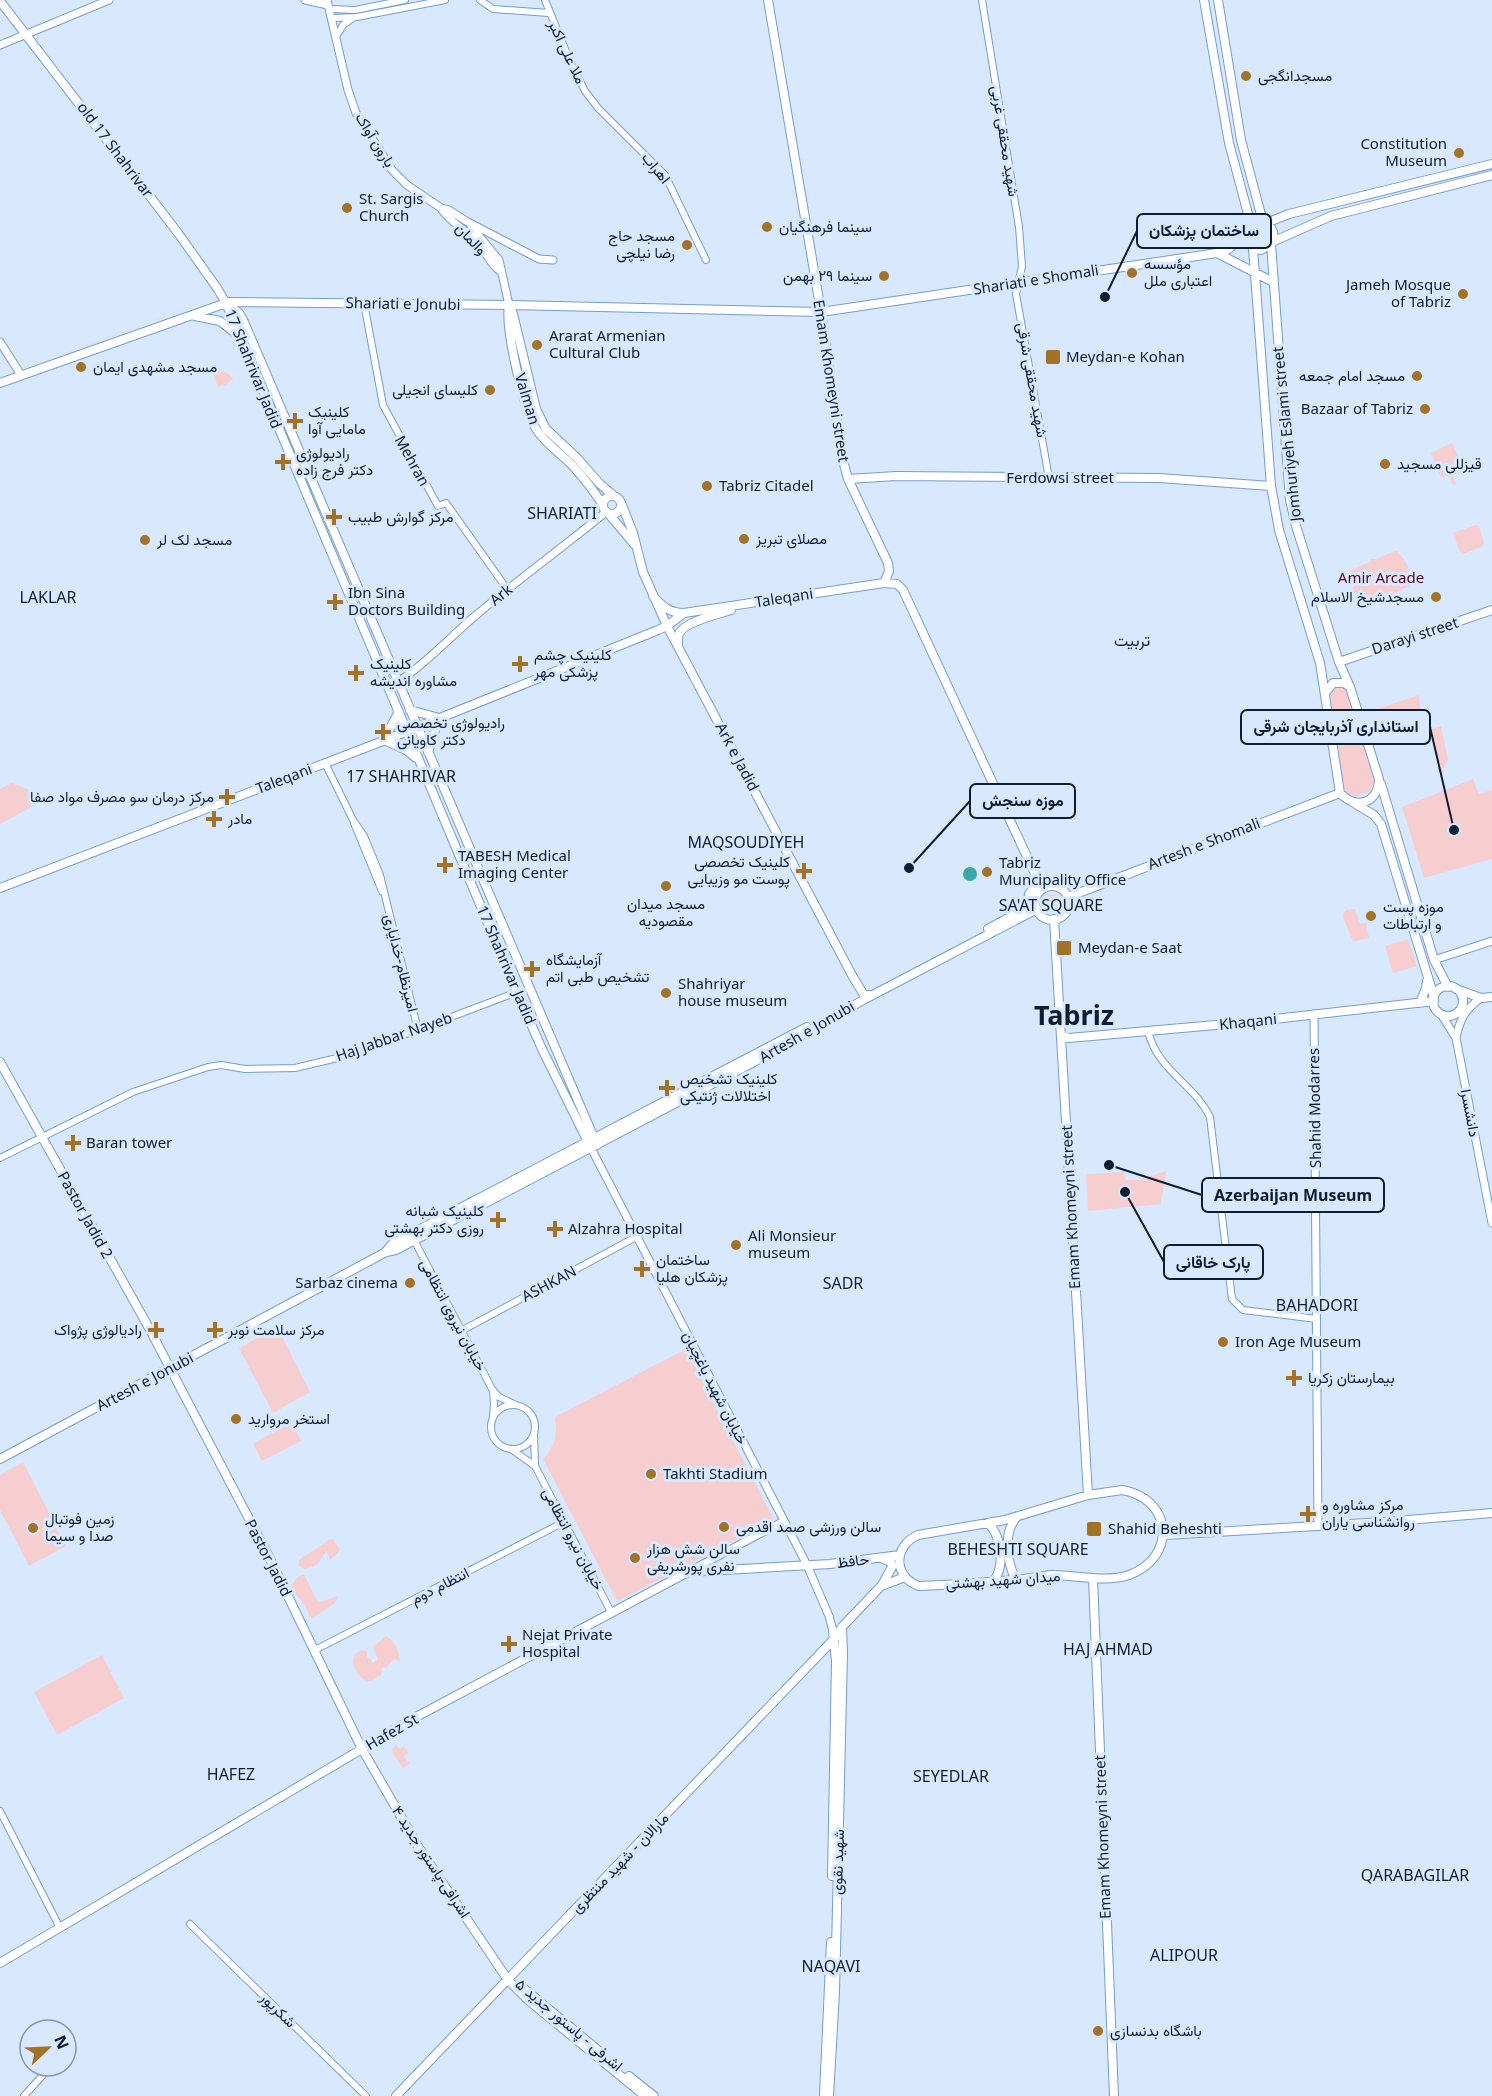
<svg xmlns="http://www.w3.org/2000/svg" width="1492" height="2096" font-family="'Noto Sans',Vazirmatn,sans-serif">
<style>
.green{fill:#f7ced0}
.water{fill:#39a7a7}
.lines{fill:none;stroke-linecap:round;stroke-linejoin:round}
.tertiary-casing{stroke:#749dd1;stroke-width:8}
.secondary-casing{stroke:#749dd1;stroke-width:9}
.primary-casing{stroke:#749dd1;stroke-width:10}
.tertiary{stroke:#fff;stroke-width:6}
.secondary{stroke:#fff;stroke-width:7}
.primary{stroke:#fff;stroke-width:8}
.poi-dot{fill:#a27327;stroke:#d7e8ff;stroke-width:2}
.labels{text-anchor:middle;stroke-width:6;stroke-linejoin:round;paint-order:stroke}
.street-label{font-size:15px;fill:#0e1e32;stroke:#d7e8ff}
.poi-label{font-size:15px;fill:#0e1e32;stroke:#d7e8ff;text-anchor:start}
.park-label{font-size:15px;fill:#5b0019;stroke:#d7e8ff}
.neighbourhood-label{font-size:16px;fill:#0e1e32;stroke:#d7e8ff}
.town-label{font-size:27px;font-weight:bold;fill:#0e1e32;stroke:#d7e8ff}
.leader{fill:none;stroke:#0e1e32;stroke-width:2}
.callout-dot{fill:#0e1e32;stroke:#d7e8ff;stroke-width:2}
.callout{fill:#d7e8ff;stroke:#0e1e32;stroke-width:2}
.callout-label{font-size:16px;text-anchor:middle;font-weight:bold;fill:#0e1e32}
</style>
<rect width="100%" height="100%" fill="#d7e8ff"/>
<path class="green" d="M211,299L30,368V367Z
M223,371L229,374L233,379L227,384L218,387L213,374Z
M1452,443L1464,468L1463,471L1453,475L1456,484L1453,485L1448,475L1441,478L1431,453Z
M1476,525L1479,526L1484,543L1483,546L1463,554L1460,552L1453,534L1455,532Z
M1397,550L1407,564L1413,582L1412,585L1392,594L1391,596L1385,597L1365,606L1362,605L1357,592L1347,594V590L1353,588L1354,585L1349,574L1350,570L1370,562L1371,559H1376Z
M1341,685L1347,688L1374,781L1370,791L1357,796L1349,794L1344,788L1342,780L1330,691L1335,686Z
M1419,695L1421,712L1378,724L1374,710Z
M1441,726L1448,760L1442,772L1429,730Z
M1473,779L1479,794L1492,790V859L1424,878L1402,807Z
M12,783L53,799L37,804L0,824V789Z
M1043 903a9 9 0 1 1 18 0a9 9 0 1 1-18 0Z
M1355,909L1360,924L1366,923L1369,938L1353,942L1342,915L1346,910Z
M1408,939L1417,966L1393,973L1385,946Z
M1166,1171L1161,1204L1088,1211L1086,1174L1124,1172L1126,1180H1139Z
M277,1327L310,1392L273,1413L239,1348Z
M686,1349L774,1520L620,1600L616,1599L543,1459C555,1445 558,1436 555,1417Z
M292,1423L301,1441L262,1461L253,1443Z
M23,1462L66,1546L29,1566L0,1510V1475Z
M333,1539L340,1550L336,1555L330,1559L326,1551C319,1562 318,1567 304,1569L298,1565L300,1559L329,1540Z
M304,1574L317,1601L320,1602L339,1596L335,1603L311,1619L305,1606L290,1587L298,1577Z
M386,1636C395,1641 399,1651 400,1661L394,1659L386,1668L382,1667L381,1675C378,1676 372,1681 369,1681C358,1681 344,1656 362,1650L367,1652V1657L372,1660L371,1663L378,1660L373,1647Z
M102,1655L124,1698L57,1735L34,1692Z
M396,1745L400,1749L405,1746L404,1749L407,1748L408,1753L404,1756L407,1761L411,1763L403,1768L393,1754L392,1749Z"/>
<path class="water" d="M963 874a7 7 0 1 1 14 0a7 7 0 1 1-14 0Z"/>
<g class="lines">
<defs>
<path id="tertiary" d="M480,0L493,9L549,13
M545,0L569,59L585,91L598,108L665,175L706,260
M982,0L1019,227L1022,266L1016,294L1049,478
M330,9L355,10L405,0
M332,18L357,17L445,0
M336,37L343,25L353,18
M364,303L383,405L438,506L446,503L507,589
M325,763L353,820L364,836L380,875L418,1030
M354,823L382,891
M1148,1031C1157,1070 1194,1084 1210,1117L1232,1299L1243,1310L1317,1319
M0,1158L133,1092L208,1067L221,1065L245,1069L295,1068L354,1054L517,992
M414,1240L492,1389L499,1397L516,1405
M461,1331L636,1237
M493,1390L494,1405L493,1415
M491 1427a22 22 0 1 1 44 0a22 22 0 1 1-44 0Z
M534,1433L535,1466L611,1612
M511,1449L535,1466
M315,1650L564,1522
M0,1811L60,1928
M190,1924L366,2096
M24,2096L51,2066"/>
<path id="secondary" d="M305,0L328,5
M327,0L348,90L356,113L392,170L407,185L441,208L449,210L466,221L539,259L553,260
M0,45L109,0
M441,208C447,220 466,230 476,241C485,250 490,264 500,271
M471,226L499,260L509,305
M0,342L21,375
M398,682C427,663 449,638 475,616C518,580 563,547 606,512
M1434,960L1492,941
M1314,1014L1318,1526
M1441,1014L1456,1038L1492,1223
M1456,1038C1460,1019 1465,1009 1481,998
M591,1148L807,1565L829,1616L833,1631
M688,1572L784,1521"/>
<path id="primary" d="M768,0L821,312L842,457L848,479L888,563L889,571L884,583
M1204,0L1229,143L1251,225C1242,235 1247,248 1261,250L1271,244C1276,234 1273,226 1263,222L1241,140L1218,0
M0,1L178,233L217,288L226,303L517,992L542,1049L591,1148
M1266,223L1289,214L1492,164
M1272,242L1331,216L1492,175
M1253,248L1271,486L1279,530L1320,663L1340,793C1356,810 1378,804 1379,779L1350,687L1339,662L1296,526L1290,500L1271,244
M1217,253L1273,282
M227,304L239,313L244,322L597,1145
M509,305C505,328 524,415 539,433C548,445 561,454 572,465C583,477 594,491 603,505
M509,305L513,314L536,409L546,429L577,458L600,484L614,496
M195,316L220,321L235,333
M0,383L229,302L511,305L821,312L1217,253L1227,250L1246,235
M848,479L896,476L1159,478L1271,486
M603 505a9 9 0 1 1 18 0a9 9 0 1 1-18 0Z
M622,505L633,533L643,572L667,626L853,977L864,995H871
M608,513L634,544
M653,596C663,607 670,613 684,613L884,583L897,584L903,590L1042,889
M678,644C678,643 678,635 679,634C683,622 719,614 731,610
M1339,662L1492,610
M1326,692L1333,683H1344L1350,687
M410,710L439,718L428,752
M398,713L384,740L406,750L416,758
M1381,784L1434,960L1448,987
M1354,803L1374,815L1381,824L1434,997
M1035 903a17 17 0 1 1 34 0a17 17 0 1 1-34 0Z
M0,888L383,741L658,630L667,626L684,613
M1068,897L1340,793
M1054,919L1088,1495
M988,929L1028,907L1029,894L1038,881
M1433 1001a15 15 0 1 1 30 0a15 15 0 1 1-30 0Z
M1456,989L1481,998L1492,997
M1420,1003L1426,988L1427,981
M1061,1036L1069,1038L1238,1023L1434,1001
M0,1062L149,1328L268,1555L362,1749L419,1848L508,1980L528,2000L645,2096
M386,1251L392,1244L424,1227L807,1027
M0,1459L386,1252L396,1250L754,1062L865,999L1037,909
M1122,1490C1172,1498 1178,1557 1129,1575C1105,1583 1077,1575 1052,1575C1040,1576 1027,1579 1015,1580C983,1583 951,1585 919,1586C893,1577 893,1546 918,1535L1005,1520L1088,1495Z
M1016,1518C1003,1533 1007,1563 1016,1580
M988,1523C1002,1537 1005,1565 994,1581
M1164,1535L1384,1522L1492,1513
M881,1558L891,1562L892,1567L882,1585
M1093,1578L1114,2096
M832,1876L836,1661L833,1631
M0,1963L416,1717L688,1572L830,1564L900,1555
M521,1986L599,2051
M629,2076L654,2096
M824,2095L831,1942
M396,2096L834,1639L842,1627L881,1586L905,1577
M829,2096L835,1992L843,1653L842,1627"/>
</defs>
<use href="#tertiary" class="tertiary-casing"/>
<use href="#secondary" class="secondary-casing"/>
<use href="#primary" class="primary-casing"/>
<use href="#tertiary" class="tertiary"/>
<use href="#secondary" class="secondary"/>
<use href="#primary" class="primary"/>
</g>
<g class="poi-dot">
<circle cx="1246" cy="76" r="6"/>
<circle cx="1459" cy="153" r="6"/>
<circle cx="347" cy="208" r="6"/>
<circle cx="767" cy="227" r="6"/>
<circle cx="687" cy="245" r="6"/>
<circle cx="1132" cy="273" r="6"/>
<circle cx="884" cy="276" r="6"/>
<circle cx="1463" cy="294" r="6"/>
<circle cx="537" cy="345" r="6"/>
<rect x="1045" y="349" width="16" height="16" rx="3"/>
<circle cx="81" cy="367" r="6"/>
<circle cx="1417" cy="376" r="6"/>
<circle cx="490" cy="390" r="6"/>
<circle cx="1425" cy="409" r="6"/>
<path d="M292 412h6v6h6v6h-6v6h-6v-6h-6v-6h6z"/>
<path d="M280 453h6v6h6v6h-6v6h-6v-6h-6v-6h6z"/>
<circle cx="1385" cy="464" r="6"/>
<circle cx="707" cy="486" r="6"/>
<path d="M331 508h6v6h6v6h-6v6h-6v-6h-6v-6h6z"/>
<circle cx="744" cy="539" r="6"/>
<circle cx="145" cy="540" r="6"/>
<circle cx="1436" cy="597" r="6"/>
<path d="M332 593h6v6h6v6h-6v6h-6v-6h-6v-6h6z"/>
<path d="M517 655h6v6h6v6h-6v6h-6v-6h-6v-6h6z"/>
<path d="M353 664h6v6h6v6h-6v6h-6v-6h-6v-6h6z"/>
<path d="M380 723h6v6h6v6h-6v6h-6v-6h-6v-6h6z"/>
<path d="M224 788h6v6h6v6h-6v6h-6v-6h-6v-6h6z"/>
<path d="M211 810h6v6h6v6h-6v6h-6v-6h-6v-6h6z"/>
<path d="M442 856h6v6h6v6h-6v6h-6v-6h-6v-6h6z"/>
<path d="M801 862h6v6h6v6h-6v6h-6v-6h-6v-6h6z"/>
<circle cx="987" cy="872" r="6"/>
<circle cx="666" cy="886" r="6"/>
<circle cx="1371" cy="916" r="6"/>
<rect x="1056" y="940" width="16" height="16" rx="3"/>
<path d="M529 960h6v6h6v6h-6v6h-6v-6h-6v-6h6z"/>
<circle cx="666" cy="993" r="6"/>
<path d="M664 1079h6v6h6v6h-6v6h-6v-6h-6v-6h6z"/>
<path d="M70 1134h6v6h6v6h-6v6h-6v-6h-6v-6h6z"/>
<path d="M495 1211h6v6h6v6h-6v6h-6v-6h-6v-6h6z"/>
<path d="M552 1220h6v6h6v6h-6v6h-6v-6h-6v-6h6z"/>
<circle cx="736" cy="1245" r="6"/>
<path d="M639 1260h6v6h6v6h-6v6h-6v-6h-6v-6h6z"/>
<circle cx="410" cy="1283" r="6"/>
<path d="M153 1321h6v6h6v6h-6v6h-6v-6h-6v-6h6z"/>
<path d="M212 1321h6v6h6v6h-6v6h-6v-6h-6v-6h6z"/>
<circle cx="1223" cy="1342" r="6"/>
<path d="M1291 1369h6v6h6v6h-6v6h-6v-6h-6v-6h6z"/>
<circle cx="236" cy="1419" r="6"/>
<circle cx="651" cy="1474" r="6"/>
<path d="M1305 1505h6v6h6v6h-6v6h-6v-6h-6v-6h6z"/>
<circle cx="724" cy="1527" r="6"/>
<circle cx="33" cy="1528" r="6"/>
<rect x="1086" y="1521" width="16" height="16" rx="3"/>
<circle cx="635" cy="1558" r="6"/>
<path d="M506 1635h6v6h6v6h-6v6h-6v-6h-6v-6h6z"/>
<circle cx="1098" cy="2031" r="6"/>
</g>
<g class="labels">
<g class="street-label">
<text transform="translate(567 52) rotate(65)" y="5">ملا علی اکبر</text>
<text transform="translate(375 140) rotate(58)" y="5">بارون آواک</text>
<text transform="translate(1005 141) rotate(81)" y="5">شهید محققی غربی</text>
<text transform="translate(115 150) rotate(53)" y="5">old 17 Shahrivar</text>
<text transform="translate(656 168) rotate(51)" y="5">اهراب</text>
<text transform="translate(471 239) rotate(46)" y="5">والمان</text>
<text transform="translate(1036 280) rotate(-9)" y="5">Shariati e Shomali</text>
<text transform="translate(403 304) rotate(1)" y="5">Shariati e Jonubi</text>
<text transform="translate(253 369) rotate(68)" y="5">17 Shahrivar Jadid</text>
<text transform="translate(1032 380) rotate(80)" y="5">شهید محققی شرقی</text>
<text transform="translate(831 381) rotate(81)" y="5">Emam Khomeyni street</text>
<text transform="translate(527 399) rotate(73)" y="5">Valman</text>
<text transform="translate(1287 434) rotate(-96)" y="5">Jomhuriyeh Eslami street</text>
<text transform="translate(412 461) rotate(61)" y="5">Mehran</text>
<text x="1060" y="483">Ferdowsi street</text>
<text transform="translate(501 595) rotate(-39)" y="5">Ark</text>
<text transform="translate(784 598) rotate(-9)" y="5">Taleqani</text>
<text transform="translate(1415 636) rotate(-18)" y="5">Darayi street</text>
<text transform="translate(737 757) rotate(62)" y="5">Ark e Jadid</text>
<text transform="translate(284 779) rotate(-21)" y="5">Taleqani</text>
<text transform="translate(1204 844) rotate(-21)" y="5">Artesh e Shomali</text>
<text transform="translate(401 963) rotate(76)" y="5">امیرنظام-خدایاری</text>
<text transform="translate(506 965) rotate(67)" y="5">17 Shahrivar Jadid</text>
<text transform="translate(1248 1022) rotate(-6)" y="5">Khaqani</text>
<text transform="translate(807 1032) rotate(-30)" y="5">Artesh e Jonubi</text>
<text transform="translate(394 1037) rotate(-19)" y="5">Haj Jabbar Nayeb</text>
<text transform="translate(1315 1108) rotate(-91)" y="5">Shahid Modarres</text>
<text transform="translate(1470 1113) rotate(79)" y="5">دانشسرا</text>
<text transform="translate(1071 1207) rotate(-93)" y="5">Emam Khomeyni street</text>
<text transform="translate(85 1215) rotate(61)" y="5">Pastor Jadid 2</text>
<text transform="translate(549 1284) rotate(-28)" y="5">ASHKAN</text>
<text transform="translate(453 1315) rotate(62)" y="5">خیابان نیروی انتظامی</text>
<text transform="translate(145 1382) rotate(-28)" y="5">Artesh e Jonubi</text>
<text transform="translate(715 1388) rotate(63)" y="5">خیابان شهید یاغچیان</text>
<text transform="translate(573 1539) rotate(62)" y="5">خیابان نیرو انتظامی</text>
<text transform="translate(268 1558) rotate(63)" y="5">Pastor Jadid</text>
<text transform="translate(853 1561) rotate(-7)" y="5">حافظ</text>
<text transform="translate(1003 1580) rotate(-4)" y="5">میدان شهید بهشتی</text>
<text transform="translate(440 1586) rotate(-27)" y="5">انتظام دوم</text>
<text transform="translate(392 1732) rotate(-30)" y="5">Hafez St</text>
<text transform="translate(1103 1837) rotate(-92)" y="5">Emam Khomeyni street</text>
<text transform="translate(431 1862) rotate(57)" y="5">اشرافی-پاستور جدید ۴</text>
<text transform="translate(838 1862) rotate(-88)" y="5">شهید نقوی</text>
<text transform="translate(620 1863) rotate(-46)" y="5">مارالان - شهید منتظری</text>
<text transform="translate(278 2010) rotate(44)" y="5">شکرپور</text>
<text transform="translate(569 2025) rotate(40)" y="5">اشرفی - پاستور جدید ۵</text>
</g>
<g class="poi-label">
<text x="1258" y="81">مسجدانگجی</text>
<text x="1447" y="149" text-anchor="end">Constitution<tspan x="1447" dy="17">Museum</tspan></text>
<text x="359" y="204">St. Sargis<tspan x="359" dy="17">Church</tspan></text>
<text x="779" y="232">سینما فرهنگیان</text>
<text x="675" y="241" text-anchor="end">مسجد حاج<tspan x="675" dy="17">رضا نیلچی</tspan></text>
<text x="1144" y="269">مؤسسه<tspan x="1144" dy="17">اعتباری ملل</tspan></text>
<text x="872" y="281" text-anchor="end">سینما ۲۹ بهمن</text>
<text x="1451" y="290" text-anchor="end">Jameh Mosque<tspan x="1451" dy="17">of Tabriz</tspan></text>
<text x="549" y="341">Ararat Armenian<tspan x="549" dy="17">Cultural Club</tspan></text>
<text x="1066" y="362">Meydan-e Kohan</text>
<text x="93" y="372">مسجد مشهدی ایمان</text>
<text x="1405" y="381" text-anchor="end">مسجد امام جمعه</text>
<text x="478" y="395" text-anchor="end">کلیسای انجیلی</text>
<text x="1413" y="414" text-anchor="end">Bazaar of Tabriz</text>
<text x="308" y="417">کلینیک<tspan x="308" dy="17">مامایی آوا</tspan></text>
<text x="296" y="458">رادیولوژی<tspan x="296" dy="17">دکتر فرج زاده</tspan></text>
<text x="1397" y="469">قیزللی مسجید</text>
<text x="719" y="491">Tabriz Citadel</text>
<text x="348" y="522">مرکز گوارش طبیب</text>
<text x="756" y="544">مصلای تبریز</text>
<text x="157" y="545">مسجد لک لر</text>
<text x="348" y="598">Ibn Sina<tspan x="348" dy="17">Doctors Building</tspan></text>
<text x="1424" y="602" text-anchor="end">مسجدشیخ الاسلام</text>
<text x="534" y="660">کلینیک چشم<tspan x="534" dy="17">پزشکی مهر</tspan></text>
<text x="370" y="669">کلینیک<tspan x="370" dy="17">مشاوره اندیشه</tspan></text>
<text x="397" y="728">رادیولوژی تخصصی<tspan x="397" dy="17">دکتر کاویانی</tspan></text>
<text x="214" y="802" text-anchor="end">مرکز درمان سو مصرف مواد صفا</text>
<text x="228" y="824">مادر</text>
<text x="458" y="861">TABESH Medical<tspan x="458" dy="17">Imaging Center</tspan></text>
<text x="790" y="867" text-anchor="end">کلینیک تخصصی<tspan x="790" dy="17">پوست مو وزیبایی</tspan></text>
<text x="999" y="868">Tabriz<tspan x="999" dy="17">Muncipality Office</tspan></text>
<text x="666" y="909" text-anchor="middle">مسجد میدان<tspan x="666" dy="17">مقصودیه</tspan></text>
<text x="1383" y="912">موزه پست<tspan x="1383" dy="17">و ارتباطات</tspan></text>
<text x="1078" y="953">Meydan-e Saat</text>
<text x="546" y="965">آزمایشگاه<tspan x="546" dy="17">تشخیص طبی اتم</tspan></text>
<text x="678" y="989">Shahriyar<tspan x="678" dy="17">house museum</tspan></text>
<text x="680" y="1084">کلینیک تشخیص<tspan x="680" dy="17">اختلالات ژنتیکی</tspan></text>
<text x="86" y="1148">Baran tower</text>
<text x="484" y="1216" text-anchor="end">کلینیک شبانه<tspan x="484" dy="17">روزی دکتر بهشتی</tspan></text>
<text x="568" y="1234">Alzahra Hospital</text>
<text x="748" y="1241">Ali Monsieur<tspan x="748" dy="17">museum</tspan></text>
<text x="656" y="1265">ساختمان<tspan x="656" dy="17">پزشکان هلیا</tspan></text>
<text x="398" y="1288" text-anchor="end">Sarbaz cinema</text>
<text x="142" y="1335" text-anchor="end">رادیالوژی پژواک</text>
<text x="228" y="1335">مرکز سلامت نوبر</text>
<text x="1235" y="1347">Iron Age Museum</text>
<text x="1308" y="1383">بیمارستان زکریا</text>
<text x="248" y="1424">استخر مروارید</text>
<text x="663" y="1479">Takhti Stadium</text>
<text x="1322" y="1510">مرکز مشاوره و<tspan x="1322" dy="17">روانشناسی یاران</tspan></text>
<text x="45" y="1524">زمین فوتبال<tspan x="45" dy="17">صدا و سیما</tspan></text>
<text x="736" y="1532">سالن ورزشی صمد اقدمی</text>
<text x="1108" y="1534">Shahid Beheshti</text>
<text x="647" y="1554">سالن شش هزار<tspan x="647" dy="17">نفری پورشریفی</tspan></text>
<text x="522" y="1640">Nejat Private<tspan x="522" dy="17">Hospital</tspan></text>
<text x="1110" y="2036">باشگاه بدنسازی</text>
</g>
<g class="park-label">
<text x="1381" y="583">Amir Arcade</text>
</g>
<g class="neighbourhood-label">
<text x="562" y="519">SHARIATI</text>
<text x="48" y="603">LAKLAR</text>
<text x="1132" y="646">تربیت</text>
<text x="401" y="782">17 SHAHRIVAR</text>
<text x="746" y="848">MAQSOUDIYEH</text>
<text x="1051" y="911">SA'AT SQUARE</text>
<text x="843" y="1289">SADR</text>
<text x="1317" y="1311">BAHADORI</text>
<text x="1018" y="1555">BEHESHTI SQUARE</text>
<text x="1108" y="1655">HAJ AHMAD</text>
<text x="231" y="1780">HAFEZ</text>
<text x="951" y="1782">SEYEDLAR</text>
<text x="1415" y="1881">QARABAGILAR</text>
<text x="1184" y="1961">ALIPOUR</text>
<text x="831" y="1972">NAQAVI</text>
</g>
<g class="town-label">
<text x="1074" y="1025">Tabriz</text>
</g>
</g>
<path class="leader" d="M1105 297L1137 231M1454 830L1430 727M909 868L970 801M1109 1165L1202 1195M1125 1192L1164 1262"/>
<g class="callout-dot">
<circle cx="1105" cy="297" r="6"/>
<circle cx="1454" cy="830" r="6"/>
<circle cx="909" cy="868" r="6"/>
<circle cx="1109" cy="1165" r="6"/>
<circle cx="1125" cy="1192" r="6"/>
</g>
<g class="callout">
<rect x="1137" y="214" width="134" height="34" rx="6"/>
<rect x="1241" y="710" width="189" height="34" rx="6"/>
<rect x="970" y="784" width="105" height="34" rx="6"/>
<rect x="1202" y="1178" width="182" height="34" rx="6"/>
<rect x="1164" y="1245" width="99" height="34" rx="6"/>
</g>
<g class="callout-label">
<text x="1204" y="236">ساختمان پزشکان</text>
<text x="1336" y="732">استانداری آذربایجان شرقی</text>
<text x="1023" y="806">موزه سنجش</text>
<text x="1293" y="1201">Azerbaijan Museum</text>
<text x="1213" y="1268">پارک خاقانی</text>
</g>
<g transform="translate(48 2048) rotate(67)"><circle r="28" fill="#d7e8ff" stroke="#8797ad" stroke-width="1.5"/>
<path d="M0-4.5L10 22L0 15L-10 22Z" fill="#a27327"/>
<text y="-9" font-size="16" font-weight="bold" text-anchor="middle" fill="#0e1e32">N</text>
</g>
</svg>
